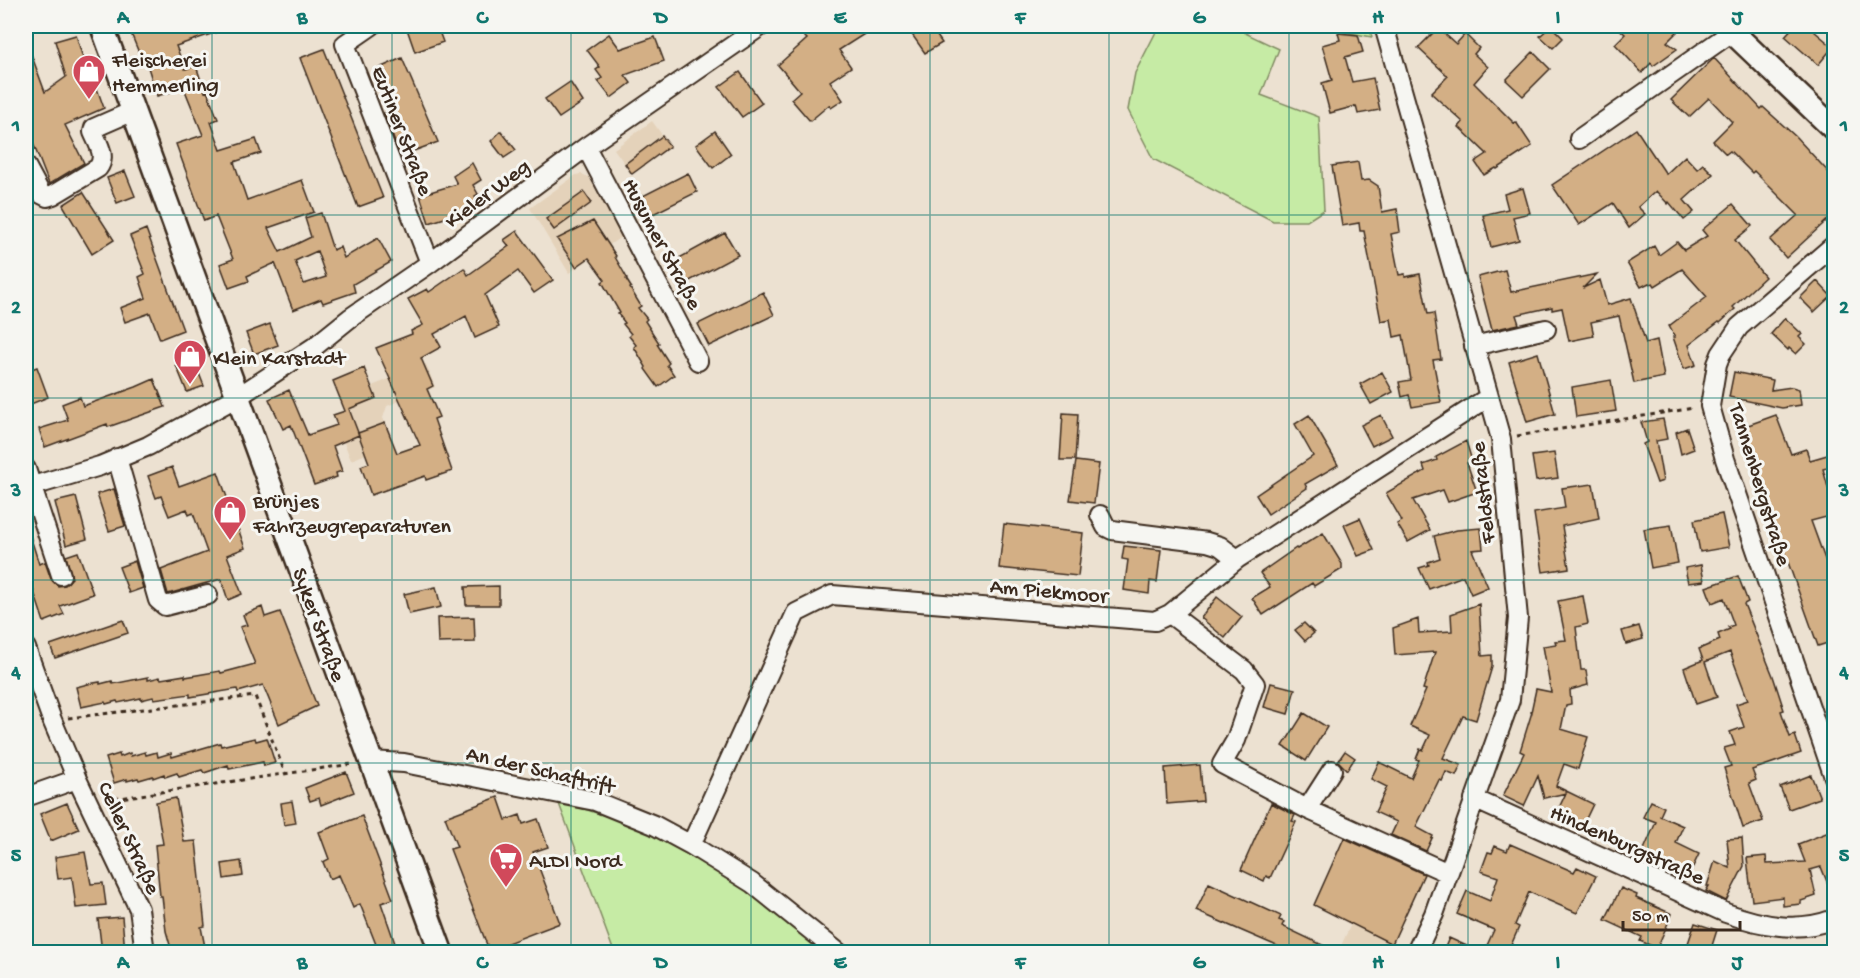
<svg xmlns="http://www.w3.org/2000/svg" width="1860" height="978" font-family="'Gochi Hand',sans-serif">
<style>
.built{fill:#e4d2ba}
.grass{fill:#c6eba5;stroke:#808a62;stroke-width:1.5}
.building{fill:#d3af85;stroke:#3b2a1e;stroke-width:1.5;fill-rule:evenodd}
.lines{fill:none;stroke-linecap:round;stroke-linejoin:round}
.minor-casing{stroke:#3b2a1e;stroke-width:22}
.major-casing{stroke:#3b2a1e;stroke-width:27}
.path{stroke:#3b2a1e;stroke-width:3;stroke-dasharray:4.5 4.5;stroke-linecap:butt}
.minor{stroke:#f6f6f2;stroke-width:18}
.major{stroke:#f6f6f2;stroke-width:22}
.grid{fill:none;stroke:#0f766e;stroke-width:1.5;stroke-opacity:0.55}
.labels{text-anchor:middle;stroke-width:6;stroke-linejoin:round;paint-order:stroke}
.poi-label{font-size:22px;fill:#3b2a1e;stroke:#f6f6f2;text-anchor:start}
.street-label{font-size:22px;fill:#3b2a1e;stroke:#f6f6f2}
.neatline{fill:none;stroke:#0f766e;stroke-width:2}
.grid-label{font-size:20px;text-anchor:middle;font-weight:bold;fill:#0f766e}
</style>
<rect width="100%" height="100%" fill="#ece1d1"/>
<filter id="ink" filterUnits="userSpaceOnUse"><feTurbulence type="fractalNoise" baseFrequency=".0167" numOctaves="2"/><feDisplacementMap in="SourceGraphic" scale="12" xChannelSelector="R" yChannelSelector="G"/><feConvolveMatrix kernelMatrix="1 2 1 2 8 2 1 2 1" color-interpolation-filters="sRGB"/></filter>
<g filter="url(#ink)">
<path class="built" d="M652,121L670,146L632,174L614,149Z
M581,174L589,177L621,237L569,273L530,208L576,175Z
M426,364L435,387L387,406L383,418L394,443L351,460L333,415L377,398L372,386Z
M1386,850L1427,869L1392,944L1401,948L1399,952H1338Z
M26,884L36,914L26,919Z"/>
<path class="grass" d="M1159,26H1248L1245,33L1279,49L1261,95L1319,117L1324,210L1307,221H1273L1153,159L1128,110L1135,73Z
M1327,26H1369L1372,37L1335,30Z
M558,801C591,811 626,821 657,836C720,867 774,910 827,952H614Z"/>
<path class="building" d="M128,26H229V28L176,46L185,69L196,66L205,92L207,91L218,119L211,122L221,150L256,139L261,153L234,162L247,200L302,180L314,212L268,228L280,252L311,237L305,218L321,213L333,250L340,247L344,258L378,238L391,262L353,284L355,292L323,303L321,299L293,310L275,263L247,276L249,281L229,288L220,264L233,259L216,216L204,221L176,144L203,135L184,88L157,96L147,64L144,65ZM317,251L326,277L304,284L295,261Z
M415,26H437L443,42L415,52L407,29Z
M819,26H877L839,50L851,67L830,81L843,100L831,108L829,105L810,121L791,99L800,91L778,65L807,39L804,36Z
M906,26H930L942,43L925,53Z
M1551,26L1563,38L1553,48L1540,36Z
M1616,26H1683L1667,42L1677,49L1653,66L1651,63L1642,73L1615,44L1625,34Z
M1794,26H1808L1833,47L1818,65L1785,36Z
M1438,28L1456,44L1465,34L1479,48L1474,54L1488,67L1474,83L1514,123L1516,122L1532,146L1497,169L1496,168L1484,175L1475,162L1487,154L1459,127L1463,122L1431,93L1448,76L1418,48Z
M1338,33L1358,35L1363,52L1345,57L1352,82L1373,78L1380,110L1358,114L1356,106L1330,113L1322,83L1332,80L1322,45L1340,40Z
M609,34L620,49L655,37L664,61L625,75L631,83L611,98L598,81L602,78L596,70L600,67L587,50Z
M76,35L86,68L89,66L104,108L65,125L84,163L49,184L26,125V43H27L45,92L66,77L55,41Z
M324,49L383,198L358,207L300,58Z
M1533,52L1550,69L1523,96L1506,80Z
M402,58L438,142L400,156L384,113L392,110L375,70Z
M1714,58L1761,109L1763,107L1795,136L1834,178V214L1786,258L1770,240L1798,215L1754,171L1752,173L1730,151L1726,154L1713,141L1732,122L1709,98L1689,117L1671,100Z
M740,72L762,103L742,117L719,87Z
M570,82L583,102L559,118L545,99Z
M1636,129L1666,174L1685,156L1697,169L1703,164L1713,174L1684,200L1694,212L1684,220L1669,202L1668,204L1656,191L1638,207L1645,214L1629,228L1613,203L1579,225L1552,185Z
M501,131L516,150L504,158L491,141Z
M715,131L731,154L713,168L696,145Z
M662,136L670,146L632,174L625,164Z
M1358,162L1361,181L1369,180L1378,186L1382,212L1397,209L1400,232L1391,234L1399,275L1405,274V277L1420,274L1428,314L1434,313L1441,359L1433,360L1441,402L1412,407L1409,395L1402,397L1399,382L1411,380L1403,335L1394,337L1391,319L1381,321L1364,231H1360L1359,223L1342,226L1332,166Z
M472,163L481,180L473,185L478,194L475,196L479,202L457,214L429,223L420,195L457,184L453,176Z
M125,171L135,196L117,203L107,178Z
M688,173L697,192L643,219L633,201Z
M1523,188L1530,213L1513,217L1519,240L1491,247L1483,215L1508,209L1504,194Z
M83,192L114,240L92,254L63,205Z
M584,192L591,202L590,204L554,230L546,219Z
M1733,204L1752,226L1735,240L1765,277L1733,307L1735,309L1720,323L1719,322L1689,345L1696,365L1684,369L1673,337H1675L1669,326L1707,297L1682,269L1655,286L1653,283L1650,284L1649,283L1641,287L1627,263L1654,246L1659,255L1677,242L1684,250L1707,236L1702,230Z
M593,221L616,256L615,257L627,278L626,279L631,287L630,288L641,306L638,308L647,319L645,321L659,343L657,344L669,363L667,365L674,375L658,387L645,369L646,367L634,347L636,345L629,336L631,334L623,324L625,323L618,314L620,313L602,282L605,280L589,258L576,267L557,239Z
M146,229L183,330L160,339L150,313L125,322L120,308L146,298L139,277L145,274L130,236Z
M517,231L553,280L534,293L518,271L485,295L499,327L475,338L466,316L434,334L441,347L421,358L433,386L427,389L439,417L434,419L452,471L426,480L425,476L371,495L361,466L369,463L358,433L385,423L397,453L420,445L376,348L412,334L411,331L423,325L408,299L427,289L429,292L464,268L468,275L509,246L504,240Z
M725,233L738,255L684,284L672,262Z
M1505,270L1511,292L1597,274L1583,288L1600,280L1607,305L1631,298L1646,343L1657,340L1664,377L1634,383L1619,316L1591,322L1594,336L1569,341L1562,308L1552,310V307L1516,315L1519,324L1492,330L1478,277Z
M1817,281L1831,296L1814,312L1800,298Z
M763,292L774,315L709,346L698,324Z
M1785,318L1802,334L1799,337L1806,344L1796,354L1789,348L1788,350L1771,334Z
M270,324L278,345L254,354L246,333Z
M1538,353L1555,414L1527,422L1509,362Z
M193,358L204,386L187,392L176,365Z
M37,367L48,397L26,406V371Z
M364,368L376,398L349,409L359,435L333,446L342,471L336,473L337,477L314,485L291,425L283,429L269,399L289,390L308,435L337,425L333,415L345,411L333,381Z
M1382,372L1393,392L1371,404L1360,384Z
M1734,372L1773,380L1771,390L1792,387L1799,389L1801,405L1782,408L1729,397Z
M154,379L165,407L108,427L107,424L45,447L39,429L68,420L62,404L80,397L83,406L136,387Z
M1611,380L1616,411L1576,417L1572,387Z
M1063,413L1078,414L1075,460H1060Z
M1309,415L1338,465L1305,484L1307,488L1268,514L1256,495L1313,456L1295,424Z
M1381,415L1392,436L1372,446L1361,425Z
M1776,415L1791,454L1806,449L1810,460L1834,453V466L1823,469L1832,502L1834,501V515L1811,521L1834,584V641L1818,646L1740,428Z
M1663,419L1667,439L1656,441L1663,481L1657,483L1643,444L1647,442L1641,422Z
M1687,428L1694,449L1681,454L1676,432Z
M1466,441L1472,461L1467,463L1477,492L1448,502L1443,490L1413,500L1430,530L1408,542L1397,524L1402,521L1386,493L1425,471L1423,465L1437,460L1436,457Z
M1554,453L1558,478L1536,481L1532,456Z
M1076,461L1099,464L1094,503L1070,500Z
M172,467L179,486L218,472L245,548L227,555L242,594L228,600L221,579L168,594L161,570L207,552L193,513L189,515L187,509L169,516L161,496L156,498L148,476Z
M1593,484L1599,518L1562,526L1569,568L1543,572L1534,513L1565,508L1562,488Z
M114,489L125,526L109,531L97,494Z
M76,497L87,539L66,545L55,502Z
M1722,514L1729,547L1700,552L1694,520Z
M1360,518L1374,550L1358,556L1344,525Z
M1004,524L1083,533L1078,576L999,568Z
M1671,525L1678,563L1651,568L1644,529Z
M1481,528L1483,549L1472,550L1488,587L1471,594L1463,576L1429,589L1419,568L1429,565L1428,562L1440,558L1434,536L1457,530Z
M26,529H28L39,564L45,562L51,579L58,586L65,585L72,578L66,556L78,552L93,594L60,606L64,614L44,622L26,568Z
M1323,533L1342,564V569L1314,586L1312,583L1263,615L1252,598L1270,587L1260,573L1296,548L1297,549Z
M1124,546L1161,550L1157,582L1150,581L1149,594L1124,590L1128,560L1122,559Z
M135,561L143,588L129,593L119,567Z
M1701,565L1704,581L1688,583L1685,568Z
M1738,576L1748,602L1744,604L1773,676L1784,710L1781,711L1790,737L1795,735L1801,753L1752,770L1756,780L1749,783L1763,821L1743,828L1724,768L1731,766L1724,748L1735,745L1730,732L1744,727L1736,704L1748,700L1730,652L1705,662L1717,697L1696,704L1684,668L1703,660L1699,649L1720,640L1718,634L1730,629L1728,627L1734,625L1724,598L1712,603L1706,587Z
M499,586V605H466L465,587Z
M436,587L441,607L409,614L404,594Z
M1583,596L1588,624L1576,627L1581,670H1586L1588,685L1570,690L1571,704L1566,705L1561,729L1588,737L1578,769L1564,764L1556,786L1593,804L1582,827L1556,814L1566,793L1544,798L1538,776L1524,806L1503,796L1524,753L1520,751L1532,712H1531L1536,689L1551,692L1543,646L1556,644L1555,641L1566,640L1558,601Z
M1217,597L1242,617L1225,638L1201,618Z
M1479,604L1482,656L1492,655V667L1476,720L1463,716L1443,758L1461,765L1456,776L1446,772L1442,781L1439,780L1416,827L1433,836L1426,851L1391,835L1397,822L1375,812L1387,787L1371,779L1379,762L1411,778L1419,760L1416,759L1420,749L1423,750L1430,735L1410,726L1426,690L1423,689L1435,652L1395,655L1393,628L1418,619L1419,633L1452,631L1451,614Z
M262,607L265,617L280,612L317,706L279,724L263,685L238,692L237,689L190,697V694L154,699L153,697L141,700V698L118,703L117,701L106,704L105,702L81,707L76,687L88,684L100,682V684L112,681L113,684L148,677V680L160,677L161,679L185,675V677L220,671L221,673L255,664L240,627L247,625L243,615Z
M474,617L475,642L438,643L437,618Z
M123,620L128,633L55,658L50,645Z
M1304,623L1314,633L1305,641L1295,630Z
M1639,626L1643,639L1626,644L1622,631Z
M1271,683L1295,689L1288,714L1264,707Z
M1304,713L1327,727L1306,761L1283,746Z
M255,738L256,741L267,738L275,763L264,766L263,762L229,769L228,765L204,773L202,770L179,777L177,773L165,777L164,774L153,778V776L139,780L138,778L127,781V779L114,783L106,758L119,754L120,757L130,753L131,756L145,752L146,755L157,752L158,757L171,753L172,757L220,743L221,746Z
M1345,751L1355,758L1347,770L1338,761Z
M1200,765L1203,801L1167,804L1165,768Z
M346,772L354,792L321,805L319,798L310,801L305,788Z
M1811,775L1820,798L1789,809L1780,787Z
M498,797L506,820L520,815L523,824L538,819L548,847L533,852L560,923L489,950L450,849L457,847L445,817Z
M176,798L184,842L196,841L205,926L201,927L206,952H172L166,931L162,896H160L155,845L163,844L156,802Z
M292,801L296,823L284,825L281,803Z
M1651,801L1664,807L1660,816L1683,826L1676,843L1699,854L1688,877L1663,866L1661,871L1639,861L1656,822L1643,817Z
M67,803L79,829L51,841L40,814Z
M1271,803L1295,815L1292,821L1296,822L1270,878L1266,876L1264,881L1241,870Z
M362,816L393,899L381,903L398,952H379L360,904L353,908L339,875L330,879L323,862L329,859L319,832Z
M1834,830V899L1821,867L1810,870L1816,896L1801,901V904L1783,906V897L1752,901L1747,858L1766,856L1767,864L1805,862L1798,844Z
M1344,838L1424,874L1392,944L1314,905Z
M1742,838L1744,866L1726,901L1706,891L1709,886H1707L1715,861L1730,868L1727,839Z
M1510,844L1574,872L1577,867L1596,876L1577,913L1529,892L1515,925L1519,927L1508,952H1484L1494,930L1457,914L1467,891L1490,901L1498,877L1481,871L1488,852L1492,853L1495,846L1507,851Z
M85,852L91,884L103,883L106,905L76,908L72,877L58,879L55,857Z
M241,861L243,876L224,879L222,864Z
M1209,883L1281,916L1279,920L1284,922L1282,926L1337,952H1282L1284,949L1196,911Z
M1621,888L1637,895L1636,898L1672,914L1657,948L1640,941L1642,937L1605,920Z
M122,917L125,952H102L98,919Z
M1695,923L1717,930L1710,952H1685Z
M1449,938L1480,952H1443Z"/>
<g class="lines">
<defs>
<path id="minor" d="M371,26L345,44L430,263
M1384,26L1501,439L1518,618L1510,700L1434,914L1416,952
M1579,139L1732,32
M586,147L698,361
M26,166L41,194L47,197L53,195L98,168C107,156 98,144 93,132L94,128L133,111
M1834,245L1739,327L1721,354L1717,364L1710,406L1725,459L1834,777
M1474,346L1546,329
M117,458L158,600L165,606L208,595
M26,469L61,575
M26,488L100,466L148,446L239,396L314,347L350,318L430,263L586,147L761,26
M1100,515L1106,527L1112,530L1207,542L1220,546L1237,559
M1170,614L1244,670L1255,684L1236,740L1222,764L1307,809L1448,873
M26,648L52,720L77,779L139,909L145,952
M371,761L404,763L595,801L654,825L691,845L752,883L838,952
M26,797L77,779
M1474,799L1726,913C1762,926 1798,933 1834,919
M1307,809L1332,770
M691,845L796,613L832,595L1155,621L1170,614L1237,559L1489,397"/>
<path id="major" d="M102,26L441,952
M1726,26L1834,129"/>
</defs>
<use href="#minor" class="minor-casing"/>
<use href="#major" class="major-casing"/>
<path class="path" d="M1517,436L1694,408
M1825,704L1834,702
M68,718L255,696L285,773
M106,800L352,764"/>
<use href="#minor" class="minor"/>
<use href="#major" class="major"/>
</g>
</g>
<path class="grid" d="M212,26V952M392,26V952M571,26V952M751,26V952M930,26V952M1109,26V952M1289,26V952M1468,26V952M1648,26V952M26,215H1834M26,398H1834M26,580H1834M26,763H1834"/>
<defs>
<symbol id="shop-pin" viewBox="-11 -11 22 30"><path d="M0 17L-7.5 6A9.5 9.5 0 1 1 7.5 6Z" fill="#d1495b" stroke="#f6f6f2"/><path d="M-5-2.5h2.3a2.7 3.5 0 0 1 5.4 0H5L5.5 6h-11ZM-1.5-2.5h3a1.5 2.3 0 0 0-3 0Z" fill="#fff"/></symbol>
<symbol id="supermarket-pin" viewBox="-11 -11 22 30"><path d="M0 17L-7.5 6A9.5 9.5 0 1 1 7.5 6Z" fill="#d1495b" stroke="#f6f6f2"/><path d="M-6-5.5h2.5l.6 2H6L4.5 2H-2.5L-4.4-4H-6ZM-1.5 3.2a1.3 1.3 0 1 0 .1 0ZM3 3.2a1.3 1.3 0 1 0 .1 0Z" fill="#fff"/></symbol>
</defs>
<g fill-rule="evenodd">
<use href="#shop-pin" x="70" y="52" width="38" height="52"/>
<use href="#shop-pin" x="171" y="337" width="38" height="52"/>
<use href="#shop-pin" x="211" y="493" width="38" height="52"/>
<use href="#supermarket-pin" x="487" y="840" width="38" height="52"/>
</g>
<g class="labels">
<g class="poi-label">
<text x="112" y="66">Fleischerei<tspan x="112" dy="25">Hemmerling</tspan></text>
<text x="213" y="364">Klein Karstadt</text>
<text x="253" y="507">Brünjes<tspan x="253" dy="25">Fahrzeugreparaturen</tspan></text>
<text x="529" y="867">ALDI Nord</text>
</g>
<g class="street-label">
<text transform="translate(404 130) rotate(69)" y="8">Eutiner Straße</text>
<text transform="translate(486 192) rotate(-37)" y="8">Kieler Weg</text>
<text transform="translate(664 243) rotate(62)" y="8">Husumer Straße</text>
<text transform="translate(1762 484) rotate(73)" y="8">Tannenbergstraße</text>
<text transform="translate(1481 493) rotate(-96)" y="8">Feldstraße</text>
<text transform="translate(1049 589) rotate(5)" y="8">Am Piekmoor</text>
<text transform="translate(321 624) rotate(70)" y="8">Syker Straße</text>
<text transform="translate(541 768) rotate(13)" y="8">An der Schaftrift</text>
<text transform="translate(131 837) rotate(65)" y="8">Celler Straße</text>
<text transform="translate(1628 843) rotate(24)" y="8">Hindenburgstraße</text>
</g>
</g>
<rect width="1860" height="978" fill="none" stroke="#f6f6f2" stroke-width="66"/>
<path d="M1623 921v9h117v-9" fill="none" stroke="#3b2a1e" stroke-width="3"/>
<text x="1632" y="921" font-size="18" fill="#3b2a1e" stroke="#f6f6f2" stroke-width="4.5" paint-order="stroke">50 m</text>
<rect x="33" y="33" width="1794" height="912" class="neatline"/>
<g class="grid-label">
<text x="123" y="23">A</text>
<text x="302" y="23">B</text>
<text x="482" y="23">C</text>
<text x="661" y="23">D</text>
<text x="840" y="23">E</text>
<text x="1020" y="23">F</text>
<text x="1199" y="23">G</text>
<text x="1378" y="23">H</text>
<text x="1558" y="23">I</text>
<text x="1737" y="23">J</text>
<text x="16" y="131">1</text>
<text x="1844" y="131">1</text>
<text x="16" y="313">2</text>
<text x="1844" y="313">2</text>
<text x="16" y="496">3</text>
<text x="1844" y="496">3</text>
<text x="16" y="678">4</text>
<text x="1844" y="678">4</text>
<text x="16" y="861">5</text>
<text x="1844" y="861">5</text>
<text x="123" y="968">A</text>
<text x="302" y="968">B</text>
<text x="482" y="968">C</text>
<text x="661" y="968">D</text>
<text x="840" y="968">E</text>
<text x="1020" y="968">F</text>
<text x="1199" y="968">G</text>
<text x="1378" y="968">H</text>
<text x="1558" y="968">I</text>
<text x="1737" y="968">J</text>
</g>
</svg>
